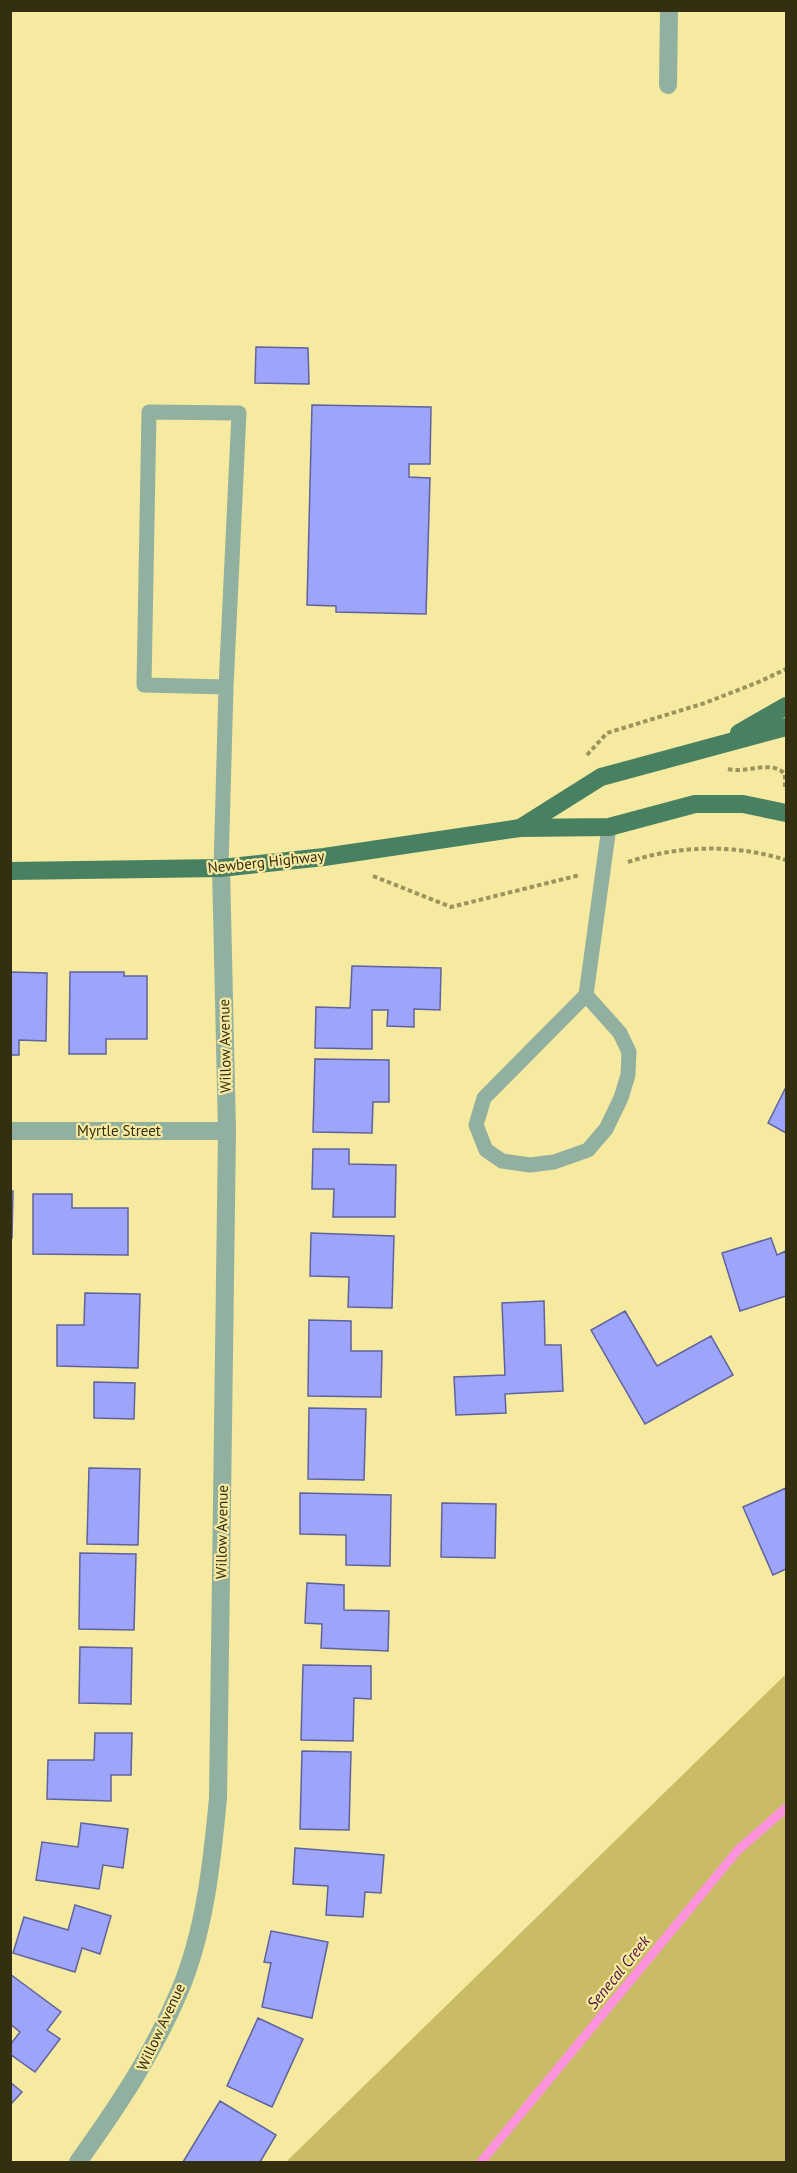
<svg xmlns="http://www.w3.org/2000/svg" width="797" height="2173" font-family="'PT Sans',sans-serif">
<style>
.green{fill:#cabb66}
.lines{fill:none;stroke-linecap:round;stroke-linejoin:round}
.stream{stroke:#fd93dd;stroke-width:9}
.building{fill:#9da4fa;stroke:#5e639e;stroke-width:1.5}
.path{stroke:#9d935f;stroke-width:4;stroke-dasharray:4.5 3;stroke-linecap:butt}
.lane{stroke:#92b09f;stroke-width:15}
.street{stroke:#92b09f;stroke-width:18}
.primary{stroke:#478162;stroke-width:18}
.labels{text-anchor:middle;stroke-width:4.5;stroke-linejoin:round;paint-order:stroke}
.street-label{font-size:15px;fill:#352f12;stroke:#f6e9a0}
.water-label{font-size:16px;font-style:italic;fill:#4d0c3e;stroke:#f6e9a0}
</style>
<rect width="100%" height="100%" fill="#f6e9a0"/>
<path class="green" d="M786,1674V2162H286Z"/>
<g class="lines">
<path class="stream" d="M481,2162L738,1850L786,1808"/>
</g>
<path class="building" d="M256,347L308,348L309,384L255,383Z
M312,405L431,407L430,464H409V477L430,478L426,614L336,612V606L307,605Z
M352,966L441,968L440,1010L414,1009V1027L387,1026L388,1010H372V1049L315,1048L316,1007L350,1008Z
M10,972L47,973L46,1041L19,1040V1055H10Z
M70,972H124V976H147V1039H106V1054H69Z
M315,1059L389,1060V1102H373L372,1133L313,1132Z
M786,1087V1133L768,1123Z
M313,1149H349V1164L396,1165L395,1217H333L334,1189H312Z
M10,1191H13L12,1238H10Z
M33,1194H72V1208H128V1255L33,1254Z
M311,1233L394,1236L392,1308L348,1307L349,1277L310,1276Z
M771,1238L777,1255L786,1251V1296L740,1311L722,1253Z
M85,1293L140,1294L138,1368L57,1366V1325H84Z
M544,1301L545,1345H561L563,1391L505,1394L506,1413L456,1415L454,1377L505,1375L502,1303Z
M625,1311L657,1366L711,1336L733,1375L645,1424L591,1330Z
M309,1320L351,1321V1351H382L381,1397L308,1396Z
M94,1382L135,1383L134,1419L94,1418Z
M309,1408L366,1409L364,1480L308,1479Z
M89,1468L140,1469L138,1545L87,1544Z
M786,1488V1569L773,1575L743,1507Z
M300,1493L391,1495L390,1566L346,1565V1535L300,1534Z
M442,1503L496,1504L495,1558L441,1557Z
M80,1553L136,1554L134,1630L79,1629Z
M307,1583L344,1585V1610L389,1611L388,1651L321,1648L322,1624L305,1623Z
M80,1647L132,1648L131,1704L79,1703Z
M303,1665L371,1666V1699L354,1698L353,1741L301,1740Z
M95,1733H132L131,1775H111V1801L47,1799L48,1760H94Z
M302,1751L351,1752L349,1830L300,1829Z
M81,1823L128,1829L123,1868L103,1865L99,1889L36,1880L42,1842L78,1847Z
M295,1848L384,1855L381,1893L365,1892L363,1917L326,1915L328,1886L293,1884Z
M75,1905L111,1916L100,1954L82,1948L75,1972L13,1953L24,1917L68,1930Z
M271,1931L328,1942L312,2018L262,2007L271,1963L264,1962Z
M10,1974L61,2012L47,2030L60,2039L35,2072L10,2054V2045L20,2032L10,2024Z
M258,2018L303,2039L272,2107L227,2086Z
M10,2082L22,2092L10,2105Z
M220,2101L276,2135L260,2162H183Z"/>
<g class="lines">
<path class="path" d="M587,755L607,733L705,703L761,681L786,669
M728,769C747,774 770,759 785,774V787
M628,862C679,845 735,844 786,860
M373,876L451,907L580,875"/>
<path class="lane" d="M221,868L226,687L239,413L149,412L144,685L226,687
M586,995L484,1098L476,1125L486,1150L502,1161L530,1165L554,1162L588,1150L606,1129L621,1098L628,1075L629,1052L620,1033L586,995L609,827"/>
<path class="street" d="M668,85L669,10
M10,1131H227
M78,2162C118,2106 153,2054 180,1990C205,1930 212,1862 218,1798L227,1131L221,868"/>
<path class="primary" d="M739,733L786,706
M520,828L601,777L786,727
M10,871L221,868L324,857L520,828L609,827L695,804H743L786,813"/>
</g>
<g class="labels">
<g class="street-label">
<text transform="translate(266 862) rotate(-6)" y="5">Newberg Highway</text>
<text transform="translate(225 1046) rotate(-91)" y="5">Willow Avenue</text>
<text x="119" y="1136">Myrtle Street</text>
<text transform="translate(222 1532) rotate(-89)" y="5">Willow Avenue</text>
<text transform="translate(161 2027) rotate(-65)" y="5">Willow Avenue</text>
</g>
<g class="water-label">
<text transform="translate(618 1972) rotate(-51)" y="6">Senecal Creek</text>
</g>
</g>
<rect width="797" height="2173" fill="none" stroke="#352f12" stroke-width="24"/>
</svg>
